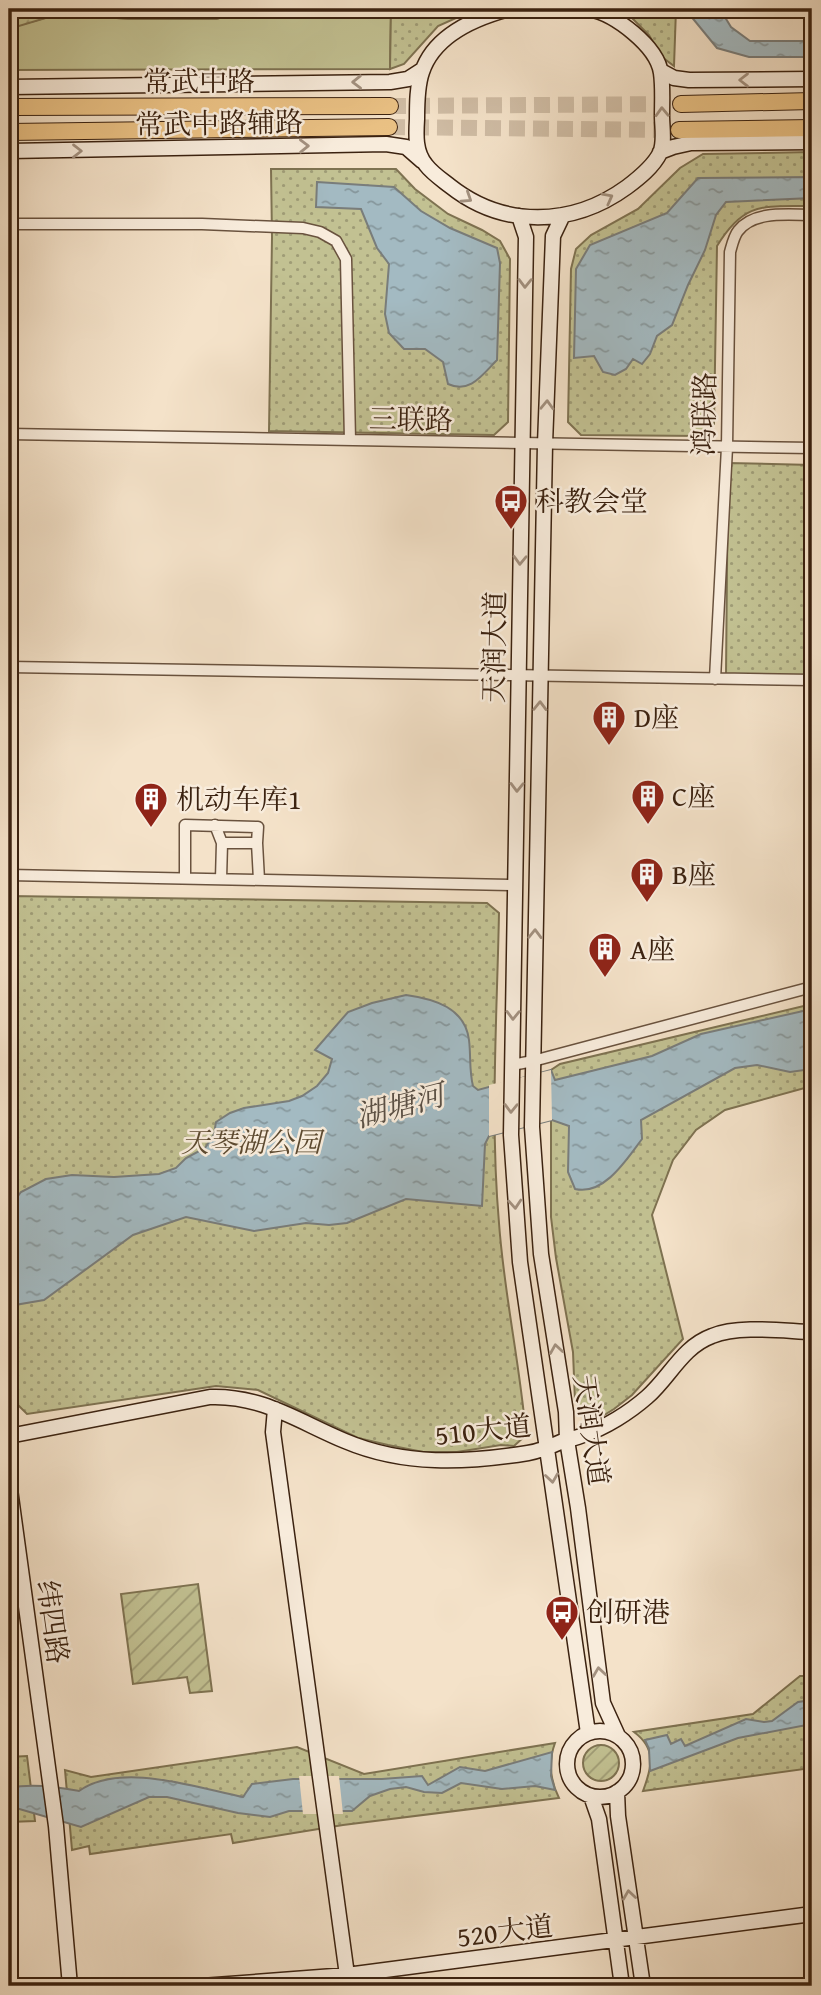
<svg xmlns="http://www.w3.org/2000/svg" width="821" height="1995" font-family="'Gentium Book Plus','Noto Serif SC',serif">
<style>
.grass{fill:#c2c192;stroke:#7e7251;stroke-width:2}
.forest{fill:url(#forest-firs);stroke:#7e7251;stroke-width:2}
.park{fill:url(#park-dots);stroke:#7e7251;stroke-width:2}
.garden{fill:url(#garden-furrows);stroke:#7e7251;stroke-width:2}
.water{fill:url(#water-ripples);stroke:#797d7b;stroke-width:2}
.pier{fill:#f4e2c9}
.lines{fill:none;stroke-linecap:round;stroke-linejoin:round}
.primary-tunnel{stroke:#cfbca4;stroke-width:16;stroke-dasharray:16 8;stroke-linecap:butt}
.street-casing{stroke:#69523e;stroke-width:13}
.secondary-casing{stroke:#3b2210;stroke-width:17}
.primary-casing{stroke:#3b2210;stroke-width:18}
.street{stroke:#f8ecdc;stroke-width:10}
.secondary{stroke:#f8ecdc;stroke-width:14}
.primary{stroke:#eac184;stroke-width:16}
.oneway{stroke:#a39180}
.labels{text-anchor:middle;stroke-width:5;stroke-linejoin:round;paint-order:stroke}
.street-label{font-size:28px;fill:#3b2210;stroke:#f8ecdc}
.poi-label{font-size:28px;fill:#3b2210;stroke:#f8ecdc;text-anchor:start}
.park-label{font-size:28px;font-style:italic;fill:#5d4a30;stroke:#f8ecdc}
.water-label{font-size:30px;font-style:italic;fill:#5a5045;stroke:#f8ecdc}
</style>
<defs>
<pattern id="forest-firs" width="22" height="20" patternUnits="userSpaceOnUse" patternTransform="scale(1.75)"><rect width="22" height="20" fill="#c2c192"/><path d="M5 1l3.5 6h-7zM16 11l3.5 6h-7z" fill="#9f9c76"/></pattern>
<pattern id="park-dots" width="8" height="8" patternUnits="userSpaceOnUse" patternTransform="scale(1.75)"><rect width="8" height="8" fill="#c2c192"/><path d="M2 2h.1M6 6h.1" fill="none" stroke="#9f9c76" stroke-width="1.8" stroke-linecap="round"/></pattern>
<pattern id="garden-furrows" width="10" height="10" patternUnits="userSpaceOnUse" patternTransform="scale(1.75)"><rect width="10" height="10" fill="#c2c192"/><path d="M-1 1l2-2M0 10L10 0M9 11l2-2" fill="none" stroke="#9f9c76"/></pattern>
<pattern id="water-ripples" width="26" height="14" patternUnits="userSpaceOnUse" patternTransform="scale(1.75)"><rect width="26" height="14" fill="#a3bac2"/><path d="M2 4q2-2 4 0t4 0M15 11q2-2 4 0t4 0" fill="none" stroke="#86979c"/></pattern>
</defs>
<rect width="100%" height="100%" fill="#f4e2c9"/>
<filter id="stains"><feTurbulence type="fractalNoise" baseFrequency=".00286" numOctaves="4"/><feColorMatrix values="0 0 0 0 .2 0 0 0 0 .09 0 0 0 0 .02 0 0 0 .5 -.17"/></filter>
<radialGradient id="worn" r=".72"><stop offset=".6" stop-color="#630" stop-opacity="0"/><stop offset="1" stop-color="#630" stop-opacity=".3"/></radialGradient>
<path class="grass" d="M251,9H391L390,69L9,70V22L20,25L59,14L131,19H216Z"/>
<path class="forest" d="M9,9H251L216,19H131L59,14L19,26L9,22Z"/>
<path class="park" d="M391,9H476L438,26L404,64L390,69Z
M623,9H676L674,66L662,57L649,35Z
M812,152V206C764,207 745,200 717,246L714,424L701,436L581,435L568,422L571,269L576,249L591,235L638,209L680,168L703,154Z
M271,169H396L415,189L448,214L482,230L500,241L510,259L508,422L494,435L269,431L272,237Z
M728,463L812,465V675H726Z
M9,896L487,903L499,913C497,1016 490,1121 499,1223C504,1294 520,1364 526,1435L514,1446L501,1445L457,1452H423L388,1445L358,1438L258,1390L216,1386L27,1414L17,1404L9,1375Z
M812,1004V1086L725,1110L696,1130L673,1160L652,1215L683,1339L632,1395L614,1409L601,1417L590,1418L581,1411L575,1401L573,1352L556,1258L551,1217V1070L560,1064Z
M800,1676H812V1768L643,1791C652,1767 657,1749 634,1732L753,1714Z
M555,1743C548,1762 550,1780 559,1798L343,1825L233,1843L231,1834L90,1854L89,1846L72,1850L65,1770L91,1777L297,1747L364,1774Z
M27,1756L35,1821L9,1822V1757Z"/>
<path class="garden" d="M198,1584L212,1691L190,1693L187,1677L133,1684L121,1594Z
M583 1763a18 18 0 1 1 36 0a18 18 0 1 1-36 0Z"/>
<path class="water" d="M685,9H720L731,27L750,41H812V57H749L717,48Z
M812,177V198L726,202L716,215L705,250L688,285L672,325L657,336L650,354L642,364L633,359L626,369L615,375L603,372L594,356L574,358L576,269L590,245L667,213L698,178Z
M317,182L394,187L421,211L450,228L497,248L500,263L497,360C482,375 470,394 448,384L443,362L425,349H404L389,333L385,314L389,264L377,248L361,209L316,207Z
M406,995C435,999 465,1008 469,1040C471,1056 469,1070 473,1086L478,1090L551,1070L555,1080L652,1056L701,1034L812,1009V1069L790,1072L757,1065L735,1068L641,1120L642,1139C627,1159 604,1196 575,1189L568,1172L569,1126L552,1120L489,1136L485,1144L482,1206L406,1199L347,1223L329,1225L306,1223L254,1231L186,1217L133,1235L44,1300L9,1306V1208L21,1192L46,1179L72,1175L114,1177L159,1174L176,1168L186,1158L205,1148L214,1134L216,1122L230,1113L244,1108L289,1101L302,1096L317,1086L328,1073L332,1059L315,1050L348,1012L372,1003Z
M812,1700V1724L738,1738L650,1771L649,1749L645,1740L667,1735L671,1744L681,1739L685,1746L746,1719L764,1722L772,1721L798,1702Z
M552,1752L551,1776L555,1790L535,1786L502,1789L461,1783L442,1793L424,1792L406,1787L390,1789L370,1796L352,1811H289L270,1817L238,1813L167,1797H149L81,1827L16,1808H9V1788C33,1783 55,1787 79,1791C121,1761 197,1788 243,1797L252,1784L293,1779H382L422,1776L428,1785L460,1767L485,1771Z"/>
<path class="pier" d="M551,1070L552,1120L489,1136V1085Z
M299,1776H339L343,1814H303Z"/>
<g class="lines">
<path class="primary-tunnel" d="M390,106L681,104
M389,127L677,130"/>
<defs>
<path id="street" d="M9,224H202L303,228L320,232L336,241L346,259L350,440
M9,434L812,448
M9,667L812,680
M715,679L727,447L730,252C732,245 734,236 738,231C754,210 789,215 812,215
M215,825L222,843L221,879
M222,843H257L259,880
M9,875L515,885
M185,878V825L258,827L257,843
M512,1065L533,1061L812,987"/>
<path id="secondary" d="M509,9C475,18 434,36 422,72C417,86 417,104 417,119C416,135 415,152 426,165C432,173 441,179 450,186C503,228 572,227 627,187C639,178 653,167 660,153C665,142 662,127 662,116C662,102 663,87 661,73C657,46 615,14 589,9
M661,71L674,78L689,80L812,79
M9,87L390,82L408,79L422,70
M9,151L386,144L406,147L422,161
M660,152L673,147L691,143L812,142
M563,215L553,236L545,444L532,1127L541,1254L566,1412L567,1440L578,1508L603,1703L618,1736
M519,216L526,237L511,1135L520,1262L588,1733
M275,1409L273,1432L347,1975
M9,1436L210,1397C262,1395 299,1422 345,1441C404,1466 466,1463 528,1453C540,1451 552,1446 563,1441C570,1439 577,1438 583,1435C605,1428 630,1412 647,1397C670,1377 682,1347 712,1336C739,1325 783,1331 812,1332
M9,1482L56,1826L70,1986
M567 1764a33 33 0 1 1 66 0a33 33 0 1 1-66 0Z
M617,1792L618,1816L643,1986
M591,1796L599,1819L622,1986
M202,1986L347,1975L812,1914"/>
<path id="primary" d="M681,104L812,101
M9,107L390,106
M679,130L812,128
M9,132L389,127"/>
</defs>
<use href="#street" class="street-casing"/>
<use href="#secondary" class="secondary-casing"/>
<use href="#primary" class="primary-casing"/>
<use href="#street" class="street"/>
<use href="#secondary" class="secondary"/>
<use href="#primary" class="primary"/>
</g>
<defs><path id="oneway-chevron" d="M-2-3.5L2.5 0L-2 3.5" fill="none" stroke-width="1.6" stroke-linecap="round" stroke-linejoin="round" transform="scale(1.75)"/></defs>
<g class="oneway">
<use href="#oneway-chevron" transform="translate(744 80) rotate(180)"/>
<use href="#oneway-chevron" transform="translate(357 82) rotate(179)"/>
<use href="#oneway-chevron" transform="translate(662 112) rotate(-92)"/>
<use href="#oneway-chevron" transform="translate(304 146) rotate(-1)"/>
<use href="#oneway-chevron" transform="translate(77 151)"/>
<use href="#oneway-chevron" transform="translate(467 198) rotate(33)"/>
<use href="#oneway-chevron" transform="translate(608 198) rotate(-28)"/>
<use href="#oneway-chevron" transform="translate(525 283) rotate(91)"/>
<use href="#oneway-chevron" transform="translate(547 405) rotate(-88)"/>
<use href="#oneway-chevron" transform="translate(520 560) rotate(92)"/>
<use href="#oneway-chevron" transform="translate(540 706) rotate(-89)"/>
<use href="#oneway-chevron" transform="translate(517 787) rotate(91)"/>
<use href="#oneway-chevron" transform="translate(535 934) rotate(-89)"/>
<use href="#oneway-chevron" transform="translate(513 1015) rotate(91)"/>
<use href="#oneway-chevron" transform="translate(511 1108) rotate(91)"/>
<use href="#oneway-chevron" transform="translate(515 1204) rotate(86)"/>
<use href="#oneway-chevron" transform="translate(556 1349) rotate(-99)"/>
<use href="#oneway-chevron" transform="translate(552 1478) rotate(82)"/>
<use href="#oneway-chevron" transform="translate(599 1672) rotate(-98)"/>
<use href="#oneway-chevron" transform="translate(629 1895) rotate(-98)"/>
</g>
<defs>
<symbol id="bus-pin" viewBox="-11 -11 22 30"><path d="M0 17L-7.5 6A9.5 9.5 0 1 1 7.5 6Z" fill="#8f2418" stroke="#f8ecdc"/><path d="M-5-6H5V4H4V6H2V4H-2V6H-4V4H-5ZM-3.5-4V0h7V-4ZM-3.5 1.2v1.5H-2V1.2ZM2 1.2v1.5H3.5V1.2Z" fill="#fff"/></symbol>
<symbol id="building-pin" viewBox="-11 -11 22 30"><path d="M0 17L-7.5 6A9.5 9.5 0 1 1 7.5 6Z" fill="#8f2418" stroke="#f8ecdc"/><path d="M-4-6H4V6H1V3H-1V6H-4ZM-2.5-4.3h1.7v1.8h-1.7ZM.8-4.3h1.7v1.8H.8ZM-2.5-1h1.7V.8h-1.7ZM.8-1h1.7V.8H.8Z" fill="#fff"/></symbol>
</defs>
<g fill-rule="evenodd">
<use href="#bus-pin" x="492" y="482" width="38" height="52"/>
<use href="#building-pin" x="590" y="698" width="38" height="52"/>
<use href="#building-pin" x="629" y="777" width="38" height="52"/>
<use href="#building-pin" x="132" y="780" width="38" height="52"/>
<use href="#building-pin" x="628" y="855" width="38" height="52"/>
<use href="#building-pin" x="586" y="930" width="38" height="52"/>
<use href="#bus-pin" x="543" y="1593" width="38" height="52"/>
</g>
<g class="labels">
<g class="street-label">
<text x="199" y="91">常武中路</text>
<text transform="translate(219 123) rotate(-1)" y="10">常武中路辅路</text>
<text transform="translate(704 414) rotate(-89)" y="10">鸿联路</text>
<text transform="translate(411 419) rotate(1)" y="10">三联路</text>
<text transform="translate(494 647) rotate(-89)" y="10">天润大道</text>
<text transform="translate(483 1430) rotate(-6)" y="10">510大道</text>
<text transform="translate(592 1430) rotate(82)" y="10">天润大道</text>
<text transform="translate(53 1622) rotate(82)" y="10">纬四路</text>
<text transform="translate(505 1931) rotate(-7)" y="10">520大道</text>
</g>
<g class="poi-label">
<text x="536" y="511">科教会堂</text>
<text x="634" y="727">D座</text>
<text x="672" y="806">C座</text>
<text x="176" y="809">机动车库1</text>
<text x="672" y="884">B座</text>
<text x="630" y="959">A座</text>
<text x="586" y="1622">创研港</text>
</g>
<g class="park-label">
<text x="251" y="1152">天琴湖公园</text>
</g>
<g class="water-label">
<text transform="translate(400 1106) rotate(-15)" y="10">湖塘河</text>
</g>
</g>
<rect width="821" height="1995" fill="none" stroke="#f4e2c9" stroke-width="35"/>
<rect x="10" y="10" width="800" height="1974" fill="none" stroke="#3b2210" stroke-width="3.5"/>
<rect x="18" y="18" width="786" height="1960" fill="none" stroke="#3b2210" stroke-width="2"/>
<rect width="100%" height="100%" filter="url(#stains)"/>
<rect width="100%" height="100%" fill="url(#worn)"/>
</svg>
